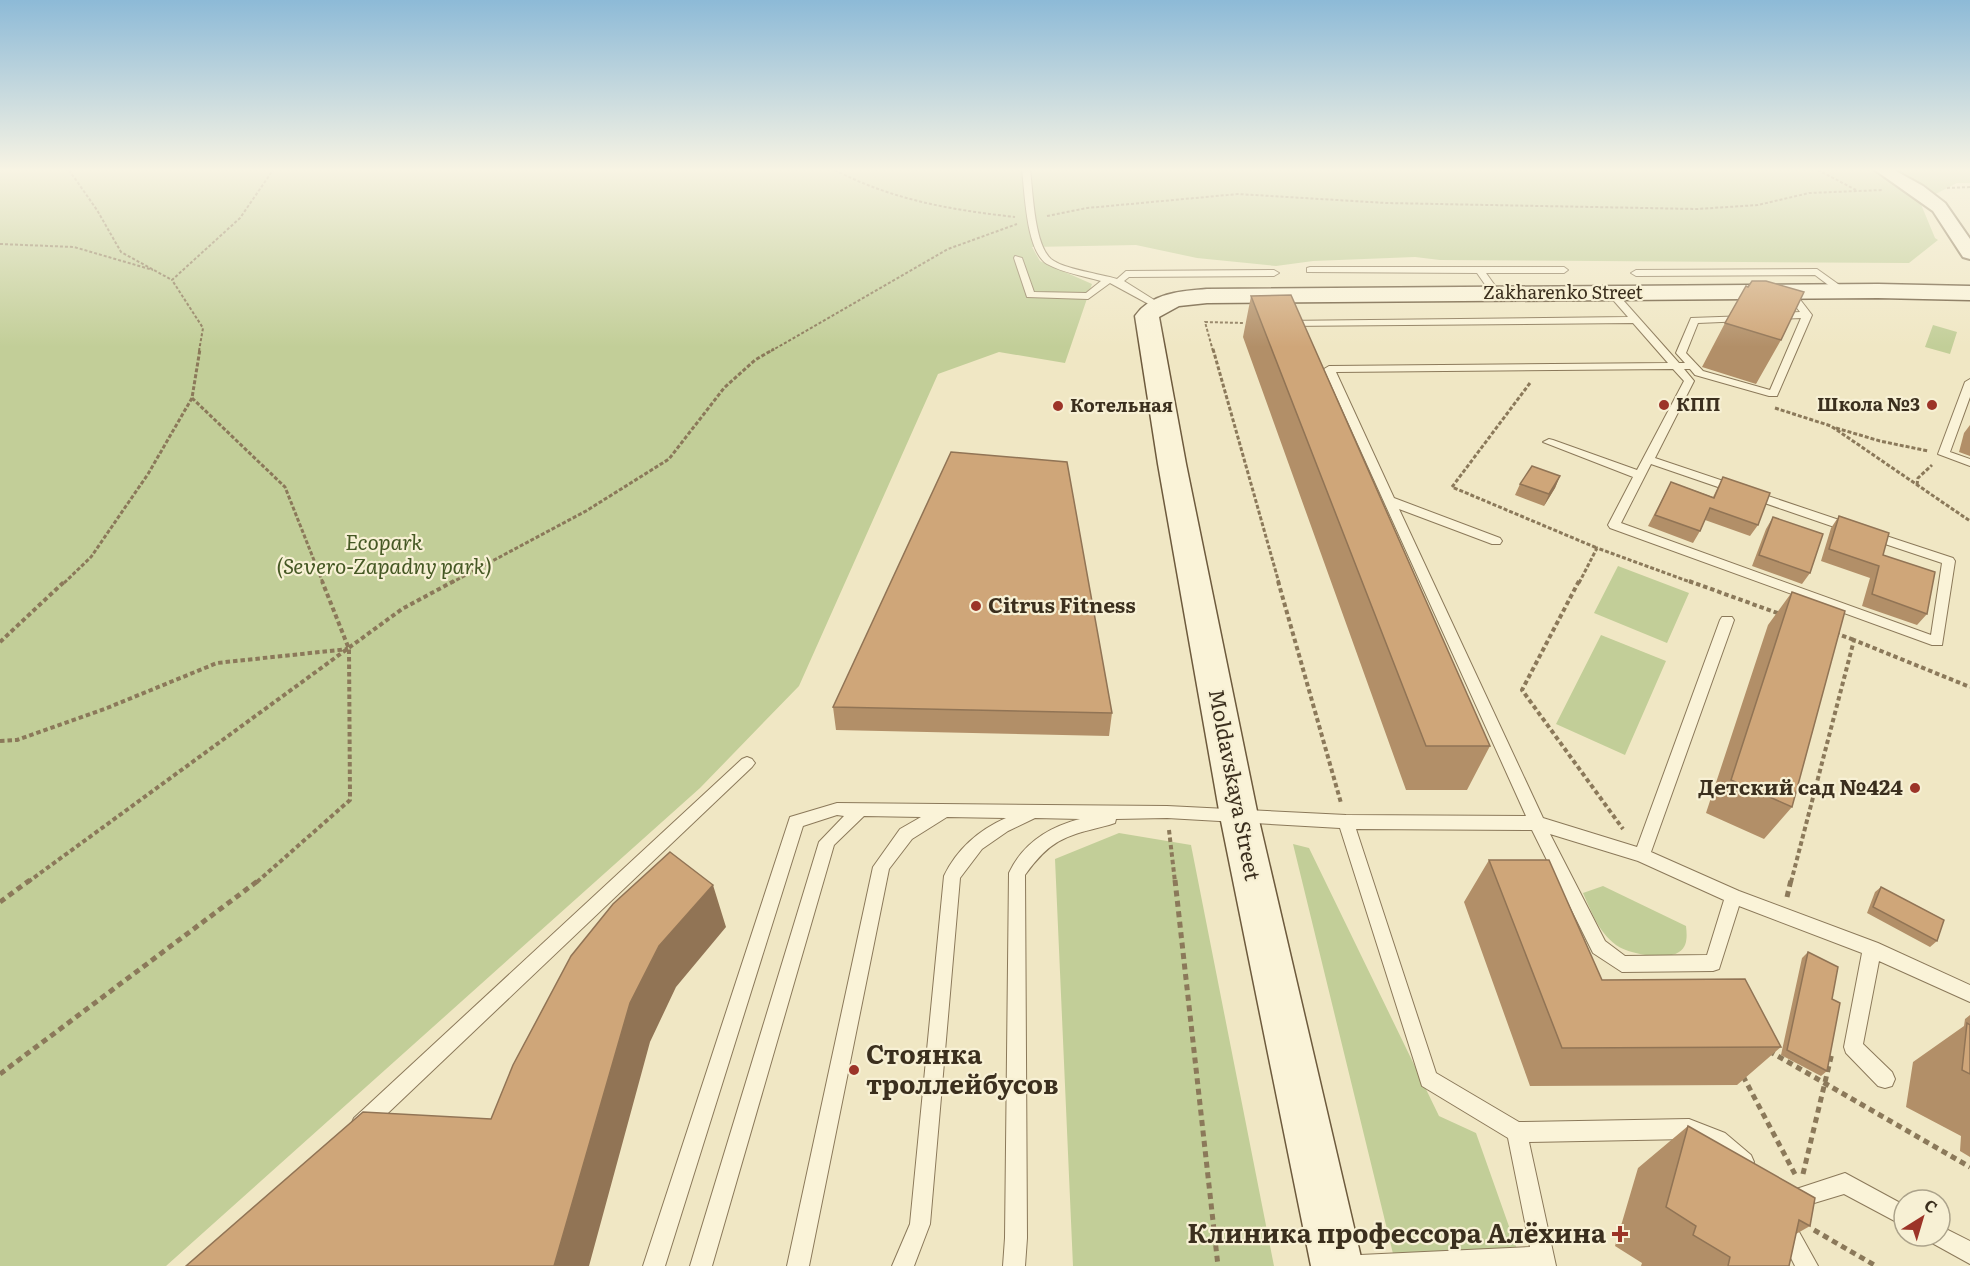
<svg xmlns="http://www.w3.org/2000/svg" width="1970" height="1266" font-family="Literata,serif">
<style>
.green{fill:#c2ce98}
.lines{fill:none;stroke-linecap:round;stroke-linejoin:round}
.lane-casing{stroke:#8b795a;stroke-width:2}
.street-casing{stroke:#8b795a;stroke-width:4}
.secondary-casing{stroke:#6d5a3d;stroke-width:3}
.path-far3{stroke:#8b795a;stroke-width:2;stroke-dasharray:3 2;stroke-linecap:butt}
.path-far2{stroke:#8b795a;stroke-width:3;stroke-dasharray:4 2;stroke-linecap:butt}
.path-far1{stroke:#8b795a;stroke-width:4;stroke-dasharray:4.5 3;stroke-linecap:butt}
.path{stroke:#8b795a;stroke-width:5;stroke-dasharray:6 4.5;stroke-linecap:butt}
.lane{fill:#faf3d8;fill-rule:evenodd}
.street{fill:#faf3d8;fill-rule:evenodd}
.secondary{fill:#faf3d8;fill-rule:evenodd}
.wall{fill:#b28f68}
.shaded-wall{fill:#917455}
.building{fill:#cfa679;stroke:#917455;stroke-width:1.5}
.poi-dot{fill:#9c3428;stroke:#f7f0d4;stroke-width:2}
.labels{text-anchor:middle;stroke-width:4.5;stroke-linejoin:round;paint-order:stroke}
.far-street-label{font-size:18px;fill:#3b2f1e;stroke:#f7f0d4}
.far-poi-label{font-size:18px;font-weight:bold;fill:#3b2f1e;stroke:#f7f0d4;text-anchor:start}
.park-label{font-size:21px;font-style:italic;fill:#455824;stroke:#f7f0d4}
.poi-label{font-size:21px;font-weight:bold;fill:#3b2f1e;stroke:#f7f0d4;text-anchor:start}
.street-label{font-size:21px;fill:#3b2f1e;stroke:#f7f0d4}
.near-poi-label{font-size:26px;font-weight:bold;fill:#3b2f1e;stroke:#f7f0d4;text-anchor:start}
</style>
<rect width="100%" height="100%" fill="#f0e7c4"/>
<path class="green" d="M0,170H1970V183H1957L1920,202L1935,238L1938,240L1909,263L1440,260L1415,257L1313,261L1276,266L1197,258L1136,245L1032,247L1040,261L1092,284L1065,363L999,352L938,374L799,686L700,788L166,1266H0Z
M1933,325L1957,332L1950,354L1925,347Z
M1618,566L1689,593L1667,643L1594,613Z
M1601,635L1666,661L1625,755L1556,724Z
M1119,833L1191,845L1274,1266H1073L1055,859Z
M1293,844L1309,848L1439,1116L1476,1133L1523,1266H1396Z
M1603,886L1686,926C1687,935 1688,947 1679,952C1666,961 1628,954 1616,945C1598,931 1592,913 1583,893Z"/>
<g class="lines">
<defs>
<path id="lane" d="M1022,170H1030C1033,192 1034,244 1051,259C1063,269 1101,274 1117,279L1126,271L1274,270L1279,273L1274,276L1129,277L1124,281L1159,303V307L1156,308L1110,283L1088,299L1027,297L1014,258L1015,256L1022,258L1034,292L1086,293L1101,281C1084,276 1063,273 1047,264C1026,251 1025,193 1022,170Z
M1310,267H1564L1568,270L1564,273H1486L1501,294L1496,297L1493,296L1477,273L1307,272V268Z
M1817,269L1845,289V293H1839L1815,275L1636,276L1631,273L1636,270Z
M1789,288L1792,289L1812,315L1777,396H1769L1695,375L1690,369H1684L1694,381L1655,458L1854,525L1856,528L1854,531H1846L1651,464L1621,523L1931,635L1942,563L1867,538L1865,535L1871,531L1953,558L1955,561L1942,645H1932L1610,528L1608,525L1633,477L1543,442L1549,439L1553,440L1637,470L1684,381L1673,369L1336,372L1394,498L1500,538L1502,541L1500,544H1492L1399,509L1543,818L1637,847L1720,620L1722,617H1732L1734,620L1651,852L1739,891L1878,943L1970,985V1002L1879,961L1863,1044L1892,1072L1895,1079L1892,1086L1885,1088L1878,1086L1846,1053L1844,1047L1862,953L1739,906L1719,969L1713,971L1622,972L1593,953L1532,830L1356,829L1436,1073L1519,1122L1689,1119L1725,1133L1751,1155L1754,1162L1751,1169L1744,1172L1737,1169L1711,1147L1689,1139L1529,1142L1556,1266H1349L1352,1258L1360,1255L1530,1247L1508,1138L1422,1086L1340,828L1167,818L1116,819L1115,823L1109,825C1067,836 1052,837 1025,875L1027,1238L1025,1266H1003L1005,1238L1009,873C1023,843 1049,827 1080,819L1035,818L1008,831L982,849L960,878L930,1224L914,1266H892L910,1224L944,876C957,849 979,830 1006,818L947,817L912,839L889,869L809,1266H787L873,867L900,829L921,817L864,816L834,845L712,1266H690L819,842L844,816L837,815L803,826L665,1266H643L790,817L837,803L1167,806L1346,815L1526,816L1324,369L1329,366L1668,363L1633,323L1285,326L1282,325V321L1628,317L1607,293L1612,290L1615,291L1679,363H1685L1676,353L1691,318L1748,316L1750,318L1745,321L1698,323L1686,353L1703,371L1770,390L1801,318L1776,319L1771,316L1776,313L1800,312L1784,291ZM1550,834L1638,861L1724,900L1707,955L1625,956L1605,941Z
M1970,379V397L1950,452L1970,459V466L1938,454L1965,382Z
M747,757L752,759L755,763L752,767L368,1132L361,1135L354,1132L351,1125L354,1118L742,759Z
M1845,1173L1904,1205V1226L1844,1194L1791,1210L1784,1207L1781,1200L1784,1193Z
M1786,1218L1793,1221L1818,1266H1795L1776,1228L1779,1221Z
M1940,1226L1970,1241V1264L1932,1243L1929,1236H1940Z"/>
<path id="street" d="M1875,170H1894L1923,186L1945,203L1970,239V259L1963,257L1933,211Z"/>
<path id="secondary" d="M1878,284L1970,286V300L1878,298L1207,303L1179,306L1159,317L1186,464L1258,816L1363,1266H1311L1220,816L1158,464L1135,316C1151,293 1181,291 1207,289Z"/>
</defs>
<use href="#lane" class="lane-casing"/>
<use href="#street" class="street-casing"/>
<use href="#secondary" class="secondary-casing"/>
<path class="path-far3" d="M69,170L97,210L121,252L172,280
M835,170C892,200 952,210 1015,217
M1818,170L1856,190
M1947,188L1970,187
M1047,216L1087,208L1238,194L1386,203L1697,209L1758,205L1809,193L1882,190
M0,244L74,247L153,270
M199,351L203,328L172,280L240,218L273,170
M771,351L948,249L1017,224
M1213,351L1205,322L1244,323"/>
<path class="path-far2" d="M1213,349L1279,583
M1530,383L1452,487L1597,548
M192,398L285,487L323,583
M1775,408L1831,426L1970,521
M1836,428L1880,441L1928,451
M1917,485L1918,478L1932,465
M64,583L91,557L148,474L192,398L200,349
M451,583L586,511L669,459L724,388L755,360L774,349
M1579,583L1597,548L1693,583"/>
<path class="path-far1" d="M1278,581L1341,803
M1579,581L1522,690L1623,829
M1689,581L1780,614
M1835,633L1854,640
M0,642L65,581
M0,741L17,740L107,708L217,663L348,649
M1169,830L1175,882
M28,882L402,609L454,581
M257,882L350,800L349,649L322,581
M1791,882L1854,640L1970,687"/>
<path class="path" d="M1175,880L1218,1266
M1787,897L1791,880
M0,902L30,880
M1769,1051L1970,1167
M0,1074L259,880
M1743,1076L1797,1178
M1803,1174L1832,1053
M1814,1230L1876,1266"/>
<use href="#lane" class="lane"/>
<use href="#street" class="street"/>
<use href="#secondary" class="secondary"/>
</g>
<path class="wall" d="M1748,287L1781,340L1756,384L1702,367L1725,323Z
M1251,296L1490,746L1467,790H1406L1243,337Z
M1970,425V456L1959,452L1964,433Z
M1560,476L1555,488L1544,506L1515,495L1520,484Z
M1723,477L1758,525L1750,536L1705,520L1700,531L1693,543L1648,526L1671,482L1713,497Z
M1839,516L1883,555L1927,614L1917,625L1862,606L1870,578L1821,561L1831,528Z
M1773,517L1810,573L1802,584L1752,566L1766,529Z
M1792,592V807L1764,839L1706,813L1768,625Z
M833,707L1112,713L1109,736L836,730Z
M1489,860L1602,980L1781,1047L1737,1085L1530,1086L1464,902Z
M1881,887L1937,941L1930,947L1867,913L1875,892Z
M1808,952L1832,999L1827,1071L1821,1076L1781,1055L1802,958Z
M1970,1015V1157L1960,1151L1961,1136L1906,1107L1913,1062L1964,1026L1965,1019Z
M1688,1126L1810,1226L1796,1234L1789,1266H1641L1642,1263L1615,1246L1638,1168Z"/>
<path class="shaded-wall" d="M1560,476L1555,488L1544,506L1549,494Z
M713,885L726,927L676,987L650,1042L589,1266H554L630,1003L659,946Z"/>
<path class="building" d="M1752,281H1766L1804,292L1781,340L1725,323L1746,286L1748,287Z
M1291,295L1490,746H1426L1251,296Z
M951,452L1067,462L1112,713L833,707Z
M1532,466L1560,476L1549,494L1520,484Z
M1723,477L1770,493L1758,525L1710,508L1700,531L1655,515L1671,482L1714,498Z
M1839,516L1889,533L1883,555L1935,572L1927,614L1872,594L1879,566L1829,549Z
M1773,517L1823,534L1810,573L1759,555Z
M1792,592L1845,611L1792,807L1731,780Z
M670,852L713,885L659,946L630,1003L554,1266H186L363,1112L491,1119L513,1065L571,956L613,904Z
M1489,860H1549L1602,980L1745,979L1781,1047L1562,1048Z
M1881,887L1944,920L1937,941L1873,907Z
M1808,952L1838,967L1832,999L1840,1003L1827,1071L1787,1050Z
M1967,1023L1970,1025V1074L1962,1070Z
M1688,1126L1815,1198L1810,1226L1799,1220L1789,1266H1728L1730,1257L1693,1235L1696,1226L1666,1207Z"/>
<linearGradient id="sky" x2="0" y2="1"><stop stop-color="#8dbad7"/><stop offset="0.49" stop-color="#f8f4e4"/><stop offset="1" stop-color="#f8f4e4" stop-opacity="0"/></linearGradient>
<rect width="1970" height="347" fill="url(#sky)"/>
<g class="poi-dot">
<circle cx="1664" cy="405" r="6"/>
<circle cx="1932" cy="405" r="6"/>
<circle cx="1058" cy="406" r="6"/>
<circle cx="976" cy="606" r="6"/>
<circle cx="1915" cy="788" r="6"/>
<circle cx="854" cy="1070" r="6"/>
<path d="M1617 1225h6v6h6v6h-6v6h-6v-6h-6v-6h6z"/>
</g>
<g class="labels">
<g class="far-street-label">
<text x="1563" y="299">Zakharenko Street</text>
</g>
<g class="far-poi-label">
<text x="1676" y="411">КПП</text>
<text x="1920" y="411" text-anchor="end">Школа №3</text>
<text x="1070" y="412">Котельная</text>
</g>
<g class="park-label">
<text x="384" y="550">Ecopark<tspan x="384" dy="24">(Severo-Zapadny park)</tspan></text>
</g>
<g class="poi-label">
<text x="988" y="613">Citrus Fitness</text>
<text x="1903" y="795" text-anchor="end">Детский сад №424</text>
</g>
<g class="street-label">
<text transform="translate(1234 785) rotate(79)" y="7">Moldavskaya Street</text>
</g>
<g class="near-poi-label">
<text x="866" y="1064">Стоянка<tspan x="866" dy="30">троллейбусов</tspan></text>
<text x="1606" y="1243" text-anchor="end">Клиника профессора Алёхина</text>
</g>
</g>
<g transform="translate(1922 1218) rotate(37)"><circle r="28" fill="#f7f0d4" stroke="#aca38b" stroke-width="1.5"/>
<path d="M0-4.5L10 22L0 15L-10 22Z" fill="#9c3428"/>
<text y="-9" font-size="16" font-weight="bold" text-anchor="middle" fill="#3b2f1e">С</text>
</g>
</svg>
